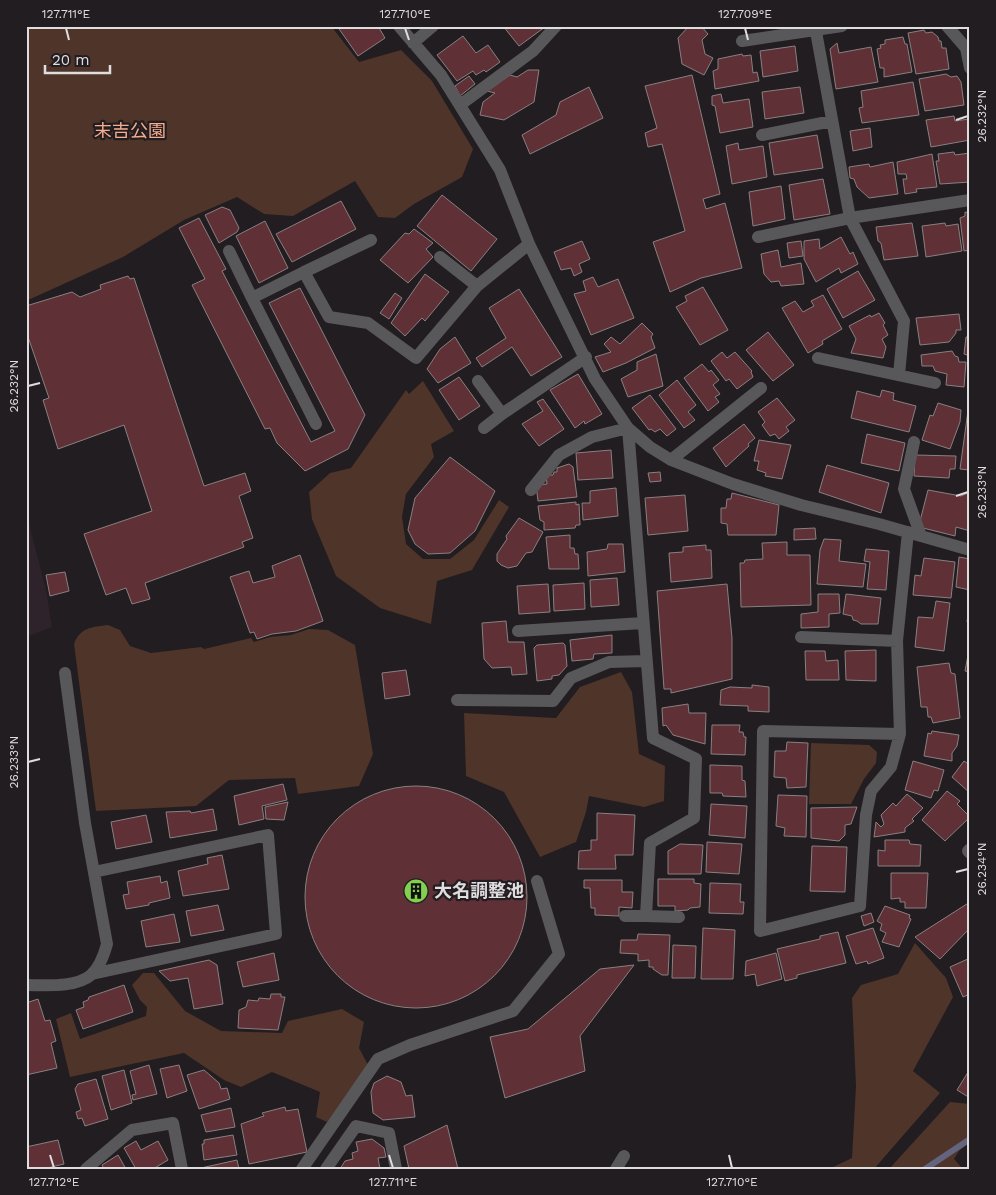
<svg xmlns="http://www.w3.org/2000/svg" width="996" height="1195" font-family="'Work Sans','Noto Sans JP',sans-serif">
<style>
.built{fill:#2e232a}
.green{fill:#4e3429}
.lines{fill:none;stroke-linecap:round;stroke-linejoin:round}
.stream{stroke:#636580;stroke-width:6}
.building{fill:#603037;stroke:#888081}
.minor{stroke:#585759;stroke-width:12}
.ticks{fill:none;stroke:#e0dddf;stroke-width:2}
.labels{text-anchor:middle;stroke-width:4.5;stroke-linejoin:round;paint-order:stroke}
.park-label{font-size:18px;fill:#f6ab8c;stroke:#221d20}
.poi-label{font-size:18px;font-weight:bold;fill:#e0dddf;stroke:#221d20;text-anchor:start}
.neatline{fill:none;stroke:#e0dddf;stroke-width:2}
.ticks-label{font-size:12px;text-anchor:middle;fill:#e0dddf}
</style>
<rect width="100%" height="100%" fill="#221d20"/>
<path class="built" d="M26,512L46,590L52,627L26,637Z"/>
<path class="green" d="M26,26H331L359,62L401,50L432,81L473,149L462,177L414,204L395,218L378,217L355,181L293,216L264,214L237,197L184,220L123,257L26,301Z
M423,381L454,431L431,444L434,457L406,494L402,517L406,544L423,559H450L474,540L499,500L509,507L472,570L437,581L431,624L380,608L336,576L312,519L309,492L330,473L351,468L406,390L409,394Z
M108,625L120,630L130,646L151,653L201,647L204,649L251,638L254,642L270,637L291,635L309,629L328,630L355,645L373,754L359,786L298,794L295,778L229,780L196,806L96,811L74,644C80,627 93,627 108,625Z
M621,672L632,692L639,754L665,766L664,801L644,807L589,796L586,812L576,842L540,857L504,792L466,776L464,713L556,718L580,687Z
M811,743L869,745L877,752L876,763L864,779L851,804H809Z
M915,943L946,978L953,997L913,1071L940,1093L874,1169H829L852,1158L856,1086L852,998L861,985L898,974Z
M143,973H154L185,1011L221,1031L282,1033L288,1021L342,1009L364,1022L359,1048L368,1065L327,1122L316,1117L320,1092L272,1072L241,1087L224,1080L184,1053L70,1077L56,1019L71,1013L80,1039L146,1016L147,1007L140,1000L132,985Z
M950,1102L970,1104V1142L959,1151L954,1159L963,1169H889Z"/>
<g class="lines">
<path class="stream" d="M925,1169L970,1139"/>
</g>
<path class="building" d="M337,26H378L385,38L358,56Z
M503,26H545V27L519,46Z
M689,26H701L708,34L702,40L705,54L713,58L704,75L682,64L678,38Z
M924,30L926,33L932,32L938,37L939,41H941L942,48H946L949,69L916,74L908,33Z
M463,36L476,53L488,45L500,62L486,72L484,70L476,75L473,71L457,81L437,55Z
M903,37L905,44H907L912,72L884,77V68H880L877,49L881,48L880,45L885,44V40Z
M837,43L839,53L871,47L878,82L836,89L830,49Z
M795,46L798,71L763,77L760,51Z
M742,54L743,56L751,55L753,73L757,72L759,81L715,89L713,71L718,69V59Z
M528,70H539L534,102L504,120L480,115L483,102L495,93L487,91L510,75L517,77Z
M946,74L951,77L957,76L961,82L964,105L925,111L919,79Z
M692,75L720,194L703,199L706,209L725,203L742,268L701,278L670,292L653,242L685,231L662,144L648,147L645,133L657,128L645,86Z
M469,76L475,84L460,96L455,86Z
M913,82L919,115L862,123L859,108L863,107L861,91Z
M589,87L603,118L530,154L522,135L556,115L560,102Z
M800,87L804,113L765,119L762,92Z
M721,94L723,103L749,99L753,127L720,133L715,106L712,105V96Z
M954,116L955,121L969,119L970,140L931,147L926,120Z
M870,128L872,147L853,151L850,131Z
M817,135L823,168L774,175L769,143Z
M738,143L739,150L763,146L767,177L732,184L726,146Z
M954,152L955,155L970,153V182L940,184L936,161H939L938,154Z
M932,154L937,187L916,189L917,192L905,194L903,179H907L906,174H898L897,162Z
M893,162L898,194L869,198L857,187L854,179L850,178L849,167L869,164L870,167Z
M823,179L830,214L794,220L789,185Z
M781,186L785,219L753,226L749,192Z
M442,195L497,239L471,271L417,226Z
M341,201L356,229L292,262L276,234Z
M222,207L230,210L239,228L237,232L219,243L205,215Z
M965,212L970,213V250L964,251L960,218L965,216Z
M199,218L226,269L222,271L311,442L335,431L269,303L300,288L365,415L348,449L305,471L277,443L270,428L265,429L192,285L205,279L179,228Z
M265,221L288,268L259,283L236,236Z
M912,223L918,256L884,260L881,243L878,241L876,227Z
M945,223L946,226L958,224L962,251L926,257L922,226Z
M414,229L433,243L426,249L433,257L408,283L380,260L405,233L409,234Z
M841,237L850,254L853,252L858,264L841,273L839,268L816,282L804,259V241L819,239L820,249Z
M582,241L590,259L579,264L582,272L574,276L571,268L561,270L554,252Z
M801,241L803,256L789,258L787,243Z
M778,250L781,267L801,263L804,284L781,286L779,281L771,282L764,274L761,254Z
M858,271L875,300L843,318L827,289Z
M425,274L449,292L425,321L422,318L405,336L391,323Z
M128,276L130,279L134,278L204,486L245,473L251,491L239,496L253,538L242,542L244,547L145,583L150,599L132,604L126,588L106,595L84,534L152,511L124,425L58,449L43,400L49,398L26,331V306L72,292L80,297L101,289L100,285Z
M593,277L598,287L618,279L634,318L591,335L574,294L586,291L583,281Z
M703,287L728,330L700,345L676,307L687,301L685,296Z
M519,289L562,357L531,376L512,347L482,367L476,358L506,338L489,308Z
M395,293L402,298L389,319L380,313Z
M823,295L842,329L822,341L823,344L808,353L782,308L795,301L803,312L814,306L811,301Z
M879,313L885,323L883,325L888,335L882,339L886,347L883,358L851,353L856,339L849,326L870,315L871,317Z
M959,314L961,330H956V333L949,342L920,345L916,318Z
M642,323L653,334L651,337L655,348L626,363L603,372L595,357L611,352L604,344L611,337L620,344Z
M768,332L794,365L773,381L746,350Z
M455,337L471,363L438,383L427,369L440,349Z
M966,337H970V356L964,354Z
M952,351L955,356L958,357L959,362H966L964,387L946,385L947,374L935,371L933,366H922L921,355Z
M722,352L727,358L735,352L752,371L751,372L753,377L737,389L729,379L726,381L711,361Z
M656,354L663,386L628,397L621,379L637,370V362Z
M702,364L709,372L711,370L719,380L713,385L720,394L715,397L719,402L708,411L684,378Z
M578,374L602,414L585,424L584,421L575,428L550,390Z
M459,377L480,406L459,420L439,390Z
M677,380L696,405L688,412L695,420L684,428L659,395Z
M882,390L894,393L893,400L916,406L909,432L851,418L857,391L880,397Z
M650,395L676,429L667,436L660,429L655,432L651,429L649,430L632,408Z
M970,396V470L960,469Z
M777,398L795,420L786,427L789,431L779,439L775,434L770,436L762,425L765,422L758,412Z
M543,399L564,429L539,446L522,424L543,411L537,402Z
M938,403L961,410L960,422L950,449L922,440L930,415L933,416Z
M744,424L755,438L748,444L749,446L726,467L713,448Z
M867,434L905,443L899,471L861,463Z
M759,440L791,445L782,479L765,476L766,473L757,470L759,461H754Z
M611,450L613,478L578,480L576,453Z
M915,455L956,456L955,469H950L949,478L914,476Z
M450,457L495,491L475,531L450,553L428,554L415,544L408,530L415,498Z
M569,464L573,467L577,497L538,501L536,485L547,484L546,475H553L554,472H557V468Z
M827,465L889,483L881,513L819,492Z
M660,472L661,481L650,482L648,473Z
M616,488L618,516L583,520L582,503H590V491Z
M928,490L961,496L970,492V531L956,527L955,536L923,528L920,521Z
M732,493L779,505L776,535H728L727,524L721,523V508H726L727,499H731Z
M685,495L688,531L648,535L645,498Z
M576,502V505L579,504L580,525H576L575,528L544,530V522L540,520L538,506Z
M519,518L543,532L532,552L526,553L517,566L508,568L501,565L497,561V554L507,539L506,536Z
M815,528L816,539L794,540V529Z
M570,535V548H574L575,554H578L579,569H549L546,537Z
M824,539L841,540L839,561L866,564L863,587L817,584L820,550Z
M787,542V555H810L811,605L741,607L740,563H744L745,560L763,559L762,543Z
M608,544H623L625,572L588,576L587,552L607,549Z
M706,545V550H711L712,578L671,582L669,553L683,552V547Z
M866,549L889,551L886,590L867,589L870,562L864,561Z
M300,555L323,621L296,631L272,634L257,639L254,632L250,633L230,577L249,571L253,583L275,577L272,566Z
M959,557L970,559V590L956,587Z
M924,558L955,562L951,598L913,595L915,575L921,576Z
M65,572L69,591L50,596L46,575Z
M617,578L619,605L591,607L590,580Z
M584,583L585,609L554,611L553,585Z
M548,584L550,612L519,614L517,586Z
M727,584L732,638V679L671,693V689H664L657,591Z
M818,594H839L840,613L829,614V627L801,628V614L818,612Z
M846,594L881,598L878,624H861L857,621L853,620L852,616L843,614Z
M936,601L950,603L944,651L915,647L918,617L933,618Z
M970,602V622H967Z
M506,621L508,642H524L527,674L512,675L511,667L492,668L484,659L482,623Z
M612,635V653L594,654L593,659L572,661L570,640Z
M563,643L565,645L567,666L559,675L552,676V679L537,681L534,648L537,645Z
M970,645V672L965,671Z
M876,650V681L846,680L845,651Z
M805,651H825L826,661L838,660L839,680H806Z
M949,663L951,673L955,674L960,718L933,723L931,717H928L927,707H921L917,667Z
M406,670L410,695L385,699L382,673Z
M752,685L769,687V712L748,711V706L720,705L721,690L730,687L752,688Z
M688,704L689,713H706L705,744L673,735L666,725L663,726L662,708Z
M712,725H740L739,732H743L744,737H746L745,755L711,754Z
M932,731L959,735L957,746L952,753V761L924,756L928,733L931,734Z
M787,742L808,743L806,787L787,788L786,778L774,777L775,751H786Z
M913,761L944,770L938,791L934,790L931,798L905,790Z
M964,761L970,765V793L952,777Z
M710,765L742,766V780L745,781L746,797L723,796L722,793H710Z
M283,784L287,800L262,806L264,819L239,825L234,796Z
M305 897a111 111 0 1 1 222 0a111 111 0 1 1-222 0Z
M947,791L960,801L957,804L970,817L945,841L922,820Z
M907,794L923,808L912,819L914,821L905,828V832L874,837L876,822L881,827L884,824L881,815L893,803L896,806Z
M778,795L807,796L806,837L784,836L785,828L776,826Z
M288,802L284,820L266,819L265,807Z
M711,804L747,806L745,838L709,835Z
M857,807L851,824L845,825V835L839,841L811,838V808Z
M213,809L217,830L170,838L166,812L190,811L191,813Z
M597,813L635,815L633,855H615L616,869H578L579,851L591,850V840H597Z
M146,815L152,842L116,849L111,822Z
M885,840H909L910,844L921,845L920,866H878V850L885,851Z
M707,842L742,844L739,874L706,872Z
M680,844L703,845L701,874H668V851Z
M812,846L847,847L845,892L810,891Z
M222,855L229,889L183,896L178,871L208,864L207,858Z
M891,873H928L926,908H905V902H900V898L891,899Z
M160,876L161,883L167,881L170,898L149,903V905L126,909L123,895L129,894L127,882Z
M658,879H694V883L701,884L700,907L690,908L688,910L675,911V906H658Z
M584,880H622V892H633L632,908L619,907V916L595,915V908H591L590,888H584Z
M710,883L741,884L740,902H744L743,914L709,913Z
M970,902V928L940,959L915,937Z
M218,905L224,930L191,936L186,911Z
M885,906L910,915L909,918L911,919L899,947L882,942L886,933L880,930L882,924L877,921Z
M871,913L874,922L864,926L861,916Z
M174,914L180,942L146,947L141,921Z
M703,928L735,930L733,979H701Z
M873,928L884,958L868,964L867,961L856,964L846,936Z
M838,932L846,963L797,975V978L785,981L777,949L820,939V936Z
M638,934L670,935L668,975H662L653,969V967H649V960L638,961V954L620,953L621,940H637Z
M673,945L696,946L695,978H672Z
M274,953L279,980L243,987L237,962Z
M776,953L782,979L757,986L755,974L745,976L746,961Z
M970,958V994L963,997L950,967Z
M209,960L217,965L223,1004L194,1009L188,978L170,981L159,971Z
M634,965L580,1036L585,1071L505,1098L490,1037L528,1029L600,969Z
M124,985L133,1012L83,1029L76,1010L84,1007L83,1002L88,1000L89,997Z
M271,994H281V997H285L278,1030L238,1028L239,1010L246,1007L248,1000L258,1001L259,998L270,999Z
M38,999L45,1021L50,1020L56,1041L51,1043L57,1068L26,1075V1003Z
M149,1065L157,1094L133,1100L132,1095L136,1094L130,1071Z
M179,1065L187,1091L167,1098L160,1069Z
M970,1069V1098L957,1090Z
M124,1070L132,1103L111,1110L102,1076Z
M204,1070L219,1083L221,1089L227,1088L230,1099L199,1109L187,1075Z
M387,1076L401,1082L406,1096L412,1095L415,1117L383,1120L373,1113L371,1092L374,1083Z
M96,1079L108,1119L85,1126L82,1118L78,1119L76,1112L81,1110L75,1089L78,1084Z
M285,1107L286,1111L298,1109L307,1152L249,1164L241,1124L264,1116L262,1113Z
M231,1108L235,1127L206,1132L201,1115Z
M447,1125L458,1169H409L404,1146Z
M233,1135L237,1155L204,1160L202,1144H204V1140Z
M372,1139L384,1148L386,1157L378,1158L380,1169H340L345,1161L353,1159L352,1153L358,1151L356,1142Z
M58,1140L64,1164L43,1169H26V1147Z
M136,1141L141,1150L158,1141L168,1160L153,1169H136L124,1148Z
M118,1155L126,1169H104L102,1165Z
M237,1160L239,1169H201V1168Z"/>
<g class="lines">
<path class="minor" d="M399,26L441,75L500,170L529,244L595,379L628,428L650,447L671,460L733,484L801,505L879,524L970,550
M815,26L850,218L970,200
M947,26L966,48L970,68
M742,41L842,26
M413,43L433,26
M460,105L533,51L556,26
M762,135L832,121
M758,237L850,218L904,321L899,375
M229,251L252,298
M440,257L477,286
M304,272L371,240
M818,358L935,383
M478,381L502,414L586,357
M316,424L252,298L304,272L329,317L368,323L416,358L477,286L529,244
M484,428L502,414
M914,442L904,489L921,536
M671,460L761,388
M531,490L559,455L592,437L628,428L653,738L696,759L694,818L650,843L646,916H625
M518,631L643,623
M801,637L897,641
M457,700L553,701L571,678L609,662L646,661
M900,734L763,731L760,931L860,906L866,815L871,791L891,767L900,734L897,641L908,532
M970,849L968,851L970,853
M646,916L679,917
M92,974L276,934L268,835L94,872
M26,985C45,985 76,988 91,975C100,967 104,955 107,944L85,823L65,673
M86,1169L132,1130L173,1123L182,1169
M302,1169L378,1059L410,1045L513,1011L559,954L537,881
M326,1169L356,1126L389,1133L396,1169
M616,1169L624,1156"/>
</g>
<path class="ticks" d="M66,28L69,40M405,28L409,40M745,28L748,40M956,120L968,116M28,386L40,383M956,496L968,492M28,762L40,759M956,872L968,869M50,1155L54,1168M389,1155L393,1168M729,1155L732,1168"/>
<defs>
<symbol id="building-disc" viewBox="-11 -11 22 22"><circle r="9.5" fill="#81d050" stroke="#221d20"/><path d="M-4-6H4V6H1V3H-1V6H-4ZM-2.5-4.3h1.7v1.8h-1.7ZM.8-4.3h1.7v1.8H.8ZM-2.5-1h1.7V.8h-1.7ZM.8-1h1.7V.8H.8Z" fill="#111"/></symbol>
</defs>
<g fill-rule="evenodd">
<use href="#building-disc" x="402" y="877" width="28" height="28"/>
</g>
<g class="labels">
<g class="park-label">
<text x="130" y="137">末吉公園</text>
</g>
<g class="poi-label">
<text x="434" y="897">大名調整池</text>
</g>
</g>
<rect width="996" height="1195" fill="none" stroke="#221d20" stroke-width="55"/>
<path d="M45 65v8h65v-8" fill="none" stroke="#e0dddf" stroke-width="2.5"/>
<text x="52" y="65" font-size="15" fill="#e0dddf" stroke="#221d20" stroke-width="4" paint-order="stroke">20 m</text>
<rect x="28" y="28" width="940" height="1140" class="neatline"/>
<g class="ticks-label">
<text x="66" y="18">127.711°E</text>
<text x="405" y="18">127.710°E</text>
<text x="745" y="18">127.709°E</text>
<text transform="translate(982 116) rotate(-90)" y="4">26.232°N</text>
<text transform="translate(14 386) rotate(-90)" y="4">26.232°N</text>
<text transform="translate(982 492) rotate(-90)" y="4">26.233°N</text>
<text transform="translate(14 762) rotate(-90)" y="4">26.233°N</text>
<text transform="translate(982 869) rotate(-90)" y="4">26.234°N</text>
<text x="54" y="1186">127.712°E</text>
<text x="393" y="1186">127.711°E</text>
<text x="732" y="1186">127.710°E</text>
</g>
</svg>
